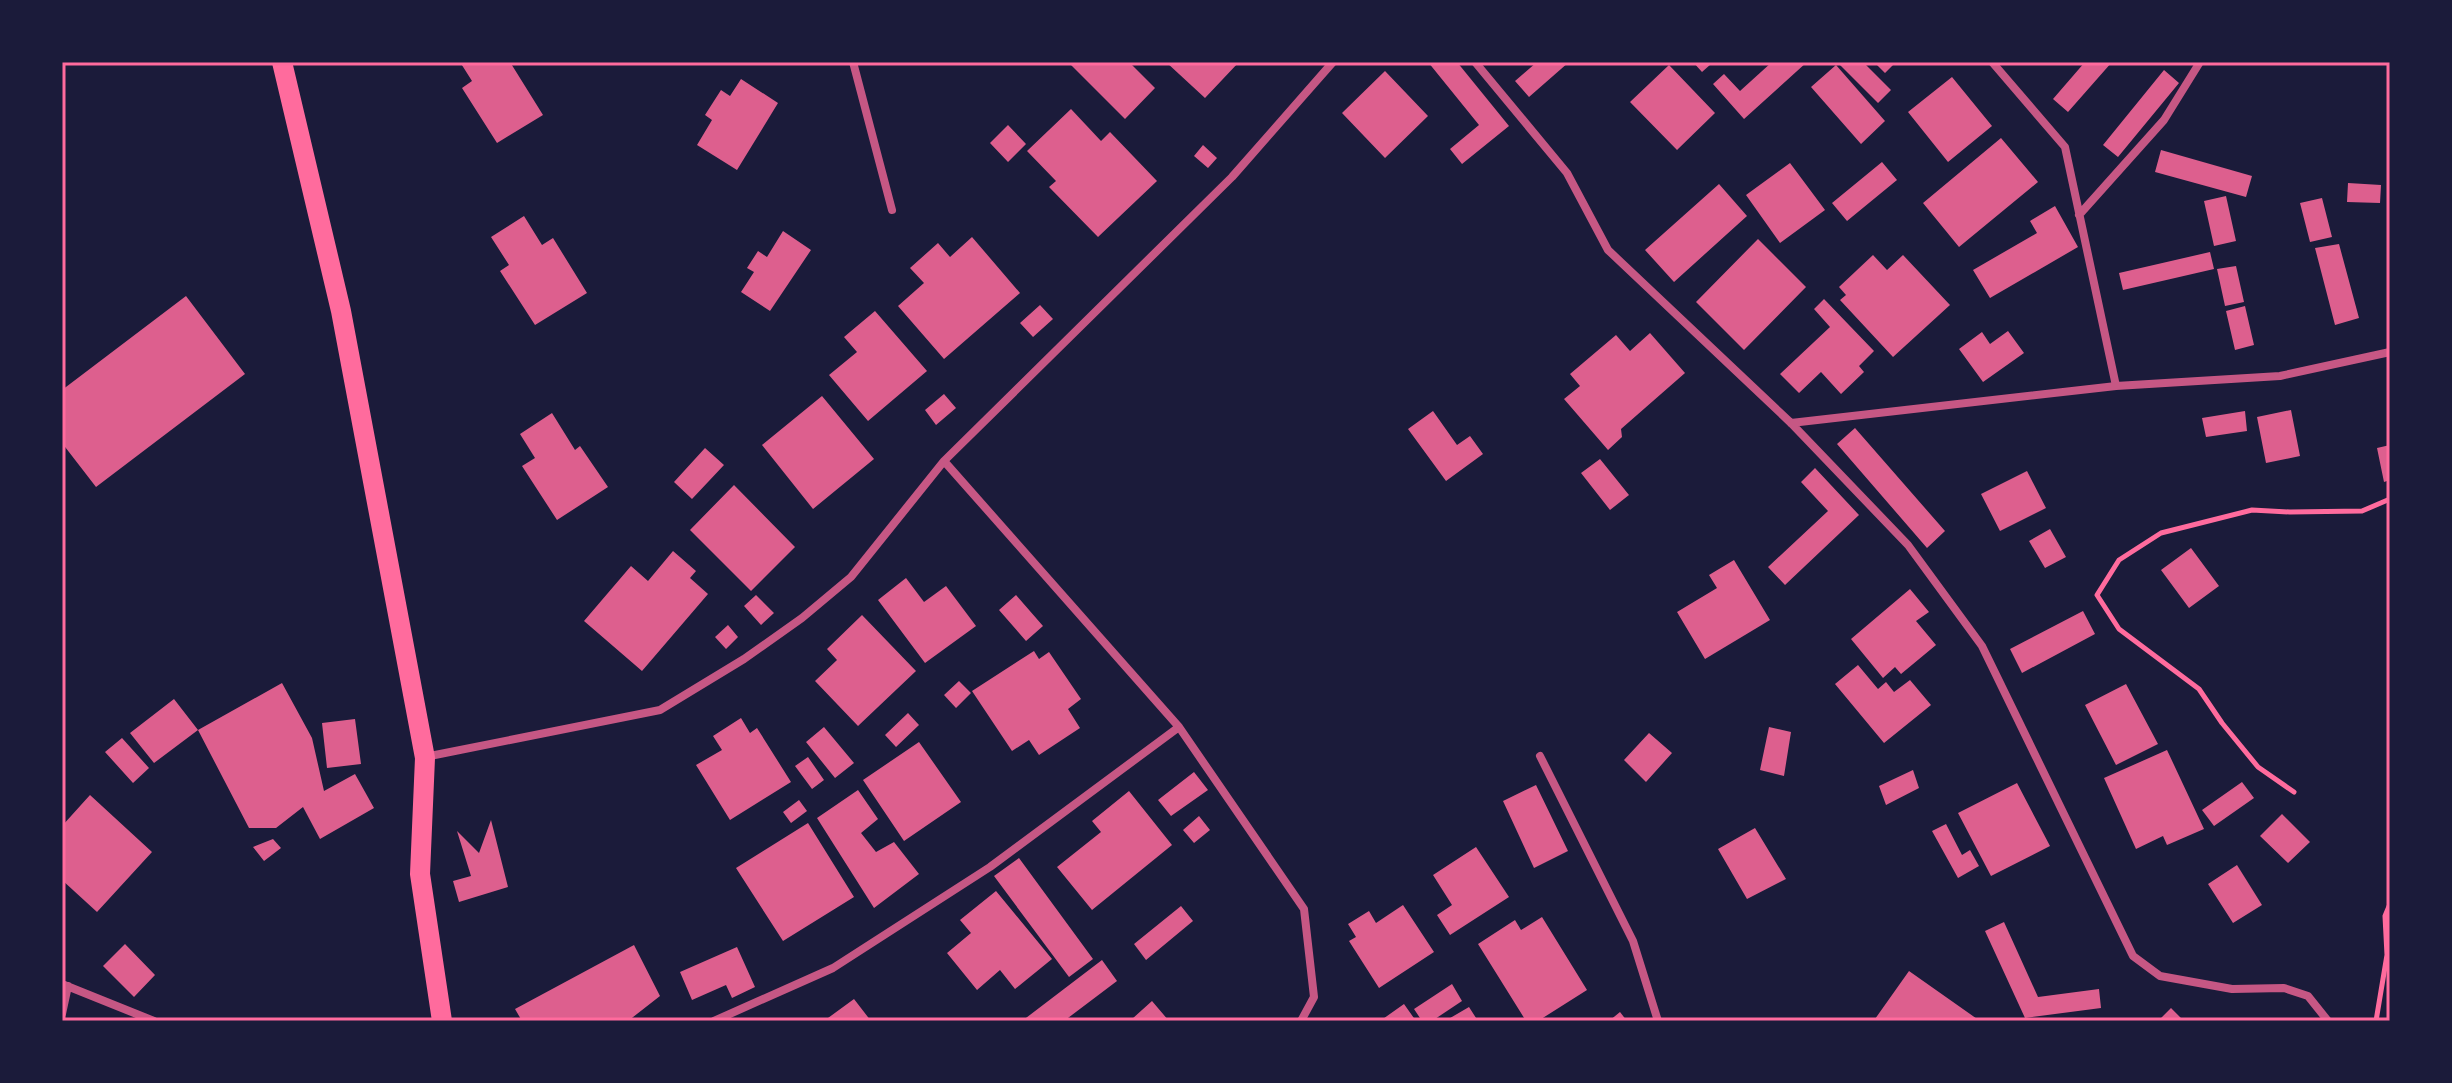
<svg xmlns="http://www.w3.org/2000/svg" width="2452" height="1083" font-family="Ubuntu,sans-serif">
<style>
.building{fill:#dd5f8e}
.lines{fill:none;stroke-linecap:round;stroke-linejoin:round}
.path{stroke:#ff6b9d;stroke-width:5}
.minor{stroke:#c65784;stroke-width:8}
.primary{stroke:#ff6b9d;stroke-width:20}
.neatline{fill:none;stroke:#ff6b9d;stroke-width:3}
</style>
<rect width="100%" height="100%" fill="#1b1b3a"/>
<path class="building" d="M460,62H510L543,115L497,143L462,88L472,81Z
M1068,62H1129L1155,88L1125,119Z
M1166,62H1239L1205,98Z
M1428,62H1457L1509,126L1462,164L1450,149L1479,125Z
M1537,62H1569L1529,97L1515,81Z
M1693,62H1709L1711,64L1702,72Z
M1772,62H1807L1744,119L1713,84L1724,74L1740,91Z
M1837,62H1863L1891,90L1878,103Z
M1874,62H1896L1885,73Z
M2085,62H2112L2068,112L2053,99Z
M1669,65L1715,113L1677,150L1630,102Z
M1836,65L1885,121L1861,144L1811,87Z
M2164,70L2179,83L2118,157L2103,145Z
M1385,71L1428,116L1385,158L1342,113Z
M1952,77L1992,126L1948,162L1908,112Z
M741,79L778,103L737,170L697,145L712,120L705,115L721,90L730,96Z
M1071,109L1101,141L1110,132L1157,181L1098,237L1049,187L1056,181L1027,151Z
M1008,125L1026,144L1008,162L990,143Z
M2001,138L2038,182L1959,247L1923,203Z
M1203,145L1217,158L1208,168L1194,156Z
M2161,150L2252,176L2246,197L2155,172Z
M1882,162L1897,180L1847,221L1832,203Z
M1790,163L1825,210L1780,243L1746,195Z
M2348,183L2381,185L2380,203L2347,202Z
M1719,184L1747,216L1674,282L1645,250Z
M2226,196L2236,241L2214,246L2204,201Z
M2322,198L2332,237L2310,242L2300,203Z
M2055,206L2078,247L1990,298L1973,270L2037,233L2030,221Z
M524,216L542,245L553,238L587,293L535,325L500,271L509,265L491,237Z
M783,231L811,250L770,311L741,292L754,272L747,268L758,251L767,257Z
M972,237L1020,293L944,359L898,306L924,283L910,268L938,243L950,257Z
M1758,239L1806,287L1744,350L1696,302Z
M2339,244L2359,318L2335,325L2315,248Z
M2210,252L2214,269L2123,290L2119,273Z
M1873,255L1887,270L1903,255L1950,305L1893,357L1840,300L1846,295L1839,287Z
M2236,266L2244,302L2225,306L2217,269Z
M186,296L245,374L96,487L62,443V390Z
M1824,299L1874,351L1859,366L1864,372L1841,394L1821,372L1799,393L1780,374L1830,327L1814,309Z
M1040,305L1053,319L1033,337L1020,323Z
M2245,306L2254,345L2235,350L2226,311Z
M875,311L927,371L868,421L829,375L857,352L844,337Z
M2008,331L2024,353L1983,382L1959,349L1982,332L1990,344Z
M1650,333L1685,373L1621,429L1622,437L1608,450L1564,399L1580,386L1570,374L1616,335L1630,351Z
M944,394L956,408L936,425L925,410Z
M822,396L874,459L813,509L762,445Z
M2291,410L2300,456L2266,463L2257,417Z
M1433,411L1457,445L1470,436L1483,454L1446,481L1408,429Z
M2245,411L2247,431L2206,437L2202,418Z
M552,413L575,450L580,446L608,487L557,520L522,466L535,458L520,434Z
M1855,428L1945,531L1927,548L1837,444Z
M2390,445V480L2384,482L2377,448Z
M705,448L724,465L692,499L674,482Z
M1600,459L1629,495L1610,510L1581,473Z
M1815,468L1859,515L1785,585L1768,567L1828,511L1801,482Z
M2027,471L2046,508L2000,531L1981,494Z
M734,485L795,547L751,591L690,530Z
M2050,529L2066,557L2045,568L2029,541Z
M2191,548L2219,586L2189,608L2161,570Z
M673,551L696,571L690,578L708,594L642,671L584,621L631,566L648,581Z
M1734,560L1770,620L1705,659L1677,612L1717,588L1709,575Z
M906,578L924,602L946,586L976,626L925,663L878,600Z
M1910,589L1929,612L1916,621L1936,645L1901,674L1895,667L1883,678L1851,639Z
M756,595L774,613L761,625L744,606Z
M1016,595L1043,626L1026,641L999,610Z
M2083,611L2095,634L2022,673L2010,649Z
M862,615L916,671L858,726L815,681L837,660L827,649Z
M728,625L738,637L726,649L715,637Z
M1034,651L1039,659L1049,652L1081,699L1068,709L1080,728L1039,755L1029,740L1012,751L972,691Z
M1858,665L1878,689L1886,682L1894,692L1910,680L1931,705L1884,743L1835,684Z
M959,681L971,693L956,708L944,695Z
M282,683L312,738L324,791L355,774L374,808L320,839L303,807L276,828H249L198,730Z
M2126,684L2158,744L2116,765L2085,705Z
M174,699L198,730L154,763L130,733Z
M908,713L919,725L896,747L885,735Z
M741,718L750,733L757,728L791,782L730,820L696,765L722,750L713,736Z
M355,719L361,764L327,768L322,723Z
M824,727L854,763L835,778L806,742Z
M1769,727L1791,732L1784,776L1760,770Z
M1649,733L1672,753L1646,782L1624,760Z
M122,738L149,768L133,783L105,752Z
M919,742L961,802L904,841L863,780Z
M2167,750L2204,829L2167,845L2163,836L2136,849L2104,778Z
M808,757L824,780L812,789L795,766Z
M1913,770L1919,788L1886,805L1879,786Z
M1194,772L1208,790L1171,816L1158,800Z
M2242,782L2254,798L2214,826L2202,810Z
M2017,783L2050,846L1991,876L1958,813Z
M1536,785L1568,851L1534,868L1503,801Z
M858,790L878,819L861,833L876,852L894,842L919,874L874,908L817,818Z
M1129,791L1172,845L1092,910L1057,867L1101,832L1092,821Z
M90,795L152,852L97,912L62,880V826Z
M799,800L807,811L791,823L783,812Z
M2282,814L2310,842L2288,863L2260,836Z
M1199,816L1210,830L1194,843L1183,830Z
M491,820L508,887L459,902L453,881L471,876L457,831L479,853Z
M808,823L854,897L783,941L736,868Z
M1946,824L1962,855L1970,850L1979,866L1958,878L1932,831Z
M1755,828L1786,879L1747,899L1718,849Z
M273,839L281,848L264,861L253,847Z
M1476,847L1509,897L1450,935L1437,915L1452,905L1433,875Z
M1019,858L1093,959L1069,977L994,876Z
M2237,865L2262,905L2233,923L2208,884Z
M996,891L1052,959L1015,989L1000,970L977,990L947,953L971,933L960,920Z
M1403,905L1434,952L1379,988L1349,941L1356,937L1348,924L1369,911L1376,923Z
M1181,906L1193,921L1146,960L1134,944Z
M1542,917L1587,990L1538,1021H1526L1478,944L1515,920L1521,930Z
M2004,922L2038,997L2099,989L2101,1008L2025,1018L1985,931Z
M125,944L155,975L134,997L103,966Z
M634,945L660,996L628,1021H522L515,1009Z
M737,947L755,987L732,998L726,985L692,1000L680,972Z
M1102,960L1117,981L1064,1021H1022Z
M1909,971L1980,1021H1878L1875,1019Z
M1452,984L1462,1001L1432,1021H1422L1414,1009Z
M854,999L871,1021H830L828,1018Z
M1152,1001L1169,1021H1133L1132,1019Z
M1404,1004L1416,1021H1380Z
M1469,1007L1478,1021H1445Z
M2171,1008L2184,1021H2158Z
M1620,1012L1627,1021H1609Z"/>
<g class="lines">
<path class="path" d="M2294,792L2258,767L2222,723L2199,689L2119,629L2097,595L2119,560L2161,533L2252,510L2290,512L2362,511L2390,499
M2376,1021L2387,955L2385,916L2390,904"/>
<path class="minor" d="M853,62L892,210
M1475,62L1567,173L1608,250L1791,423L1908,545L1982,646L2133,956L2160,976L2232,989L2284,988L2308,996L2328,1021
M1992,62L2065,147L2116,386
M2079,215L2164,120L2200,62
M1791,423L2116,386L2280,376L2390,352
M944,461L1179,727L1304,909L1314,997L1301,1021
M1540,756L1633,941L1658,1021
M425,757L660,710L744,659L802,618L851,577L944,461L1232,177L1333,62
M62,984L154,1021
M62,1014L68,986
M714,1021L833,968L990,867L1179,727"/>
<path class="primary" d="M282,62L341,311L425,758L420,874L442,1021"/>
</g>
<rect width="2452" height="1083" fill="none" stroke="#1b1b3a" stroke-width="128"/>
<rect x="64" y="64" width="2324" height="955" class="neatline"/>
</svg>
